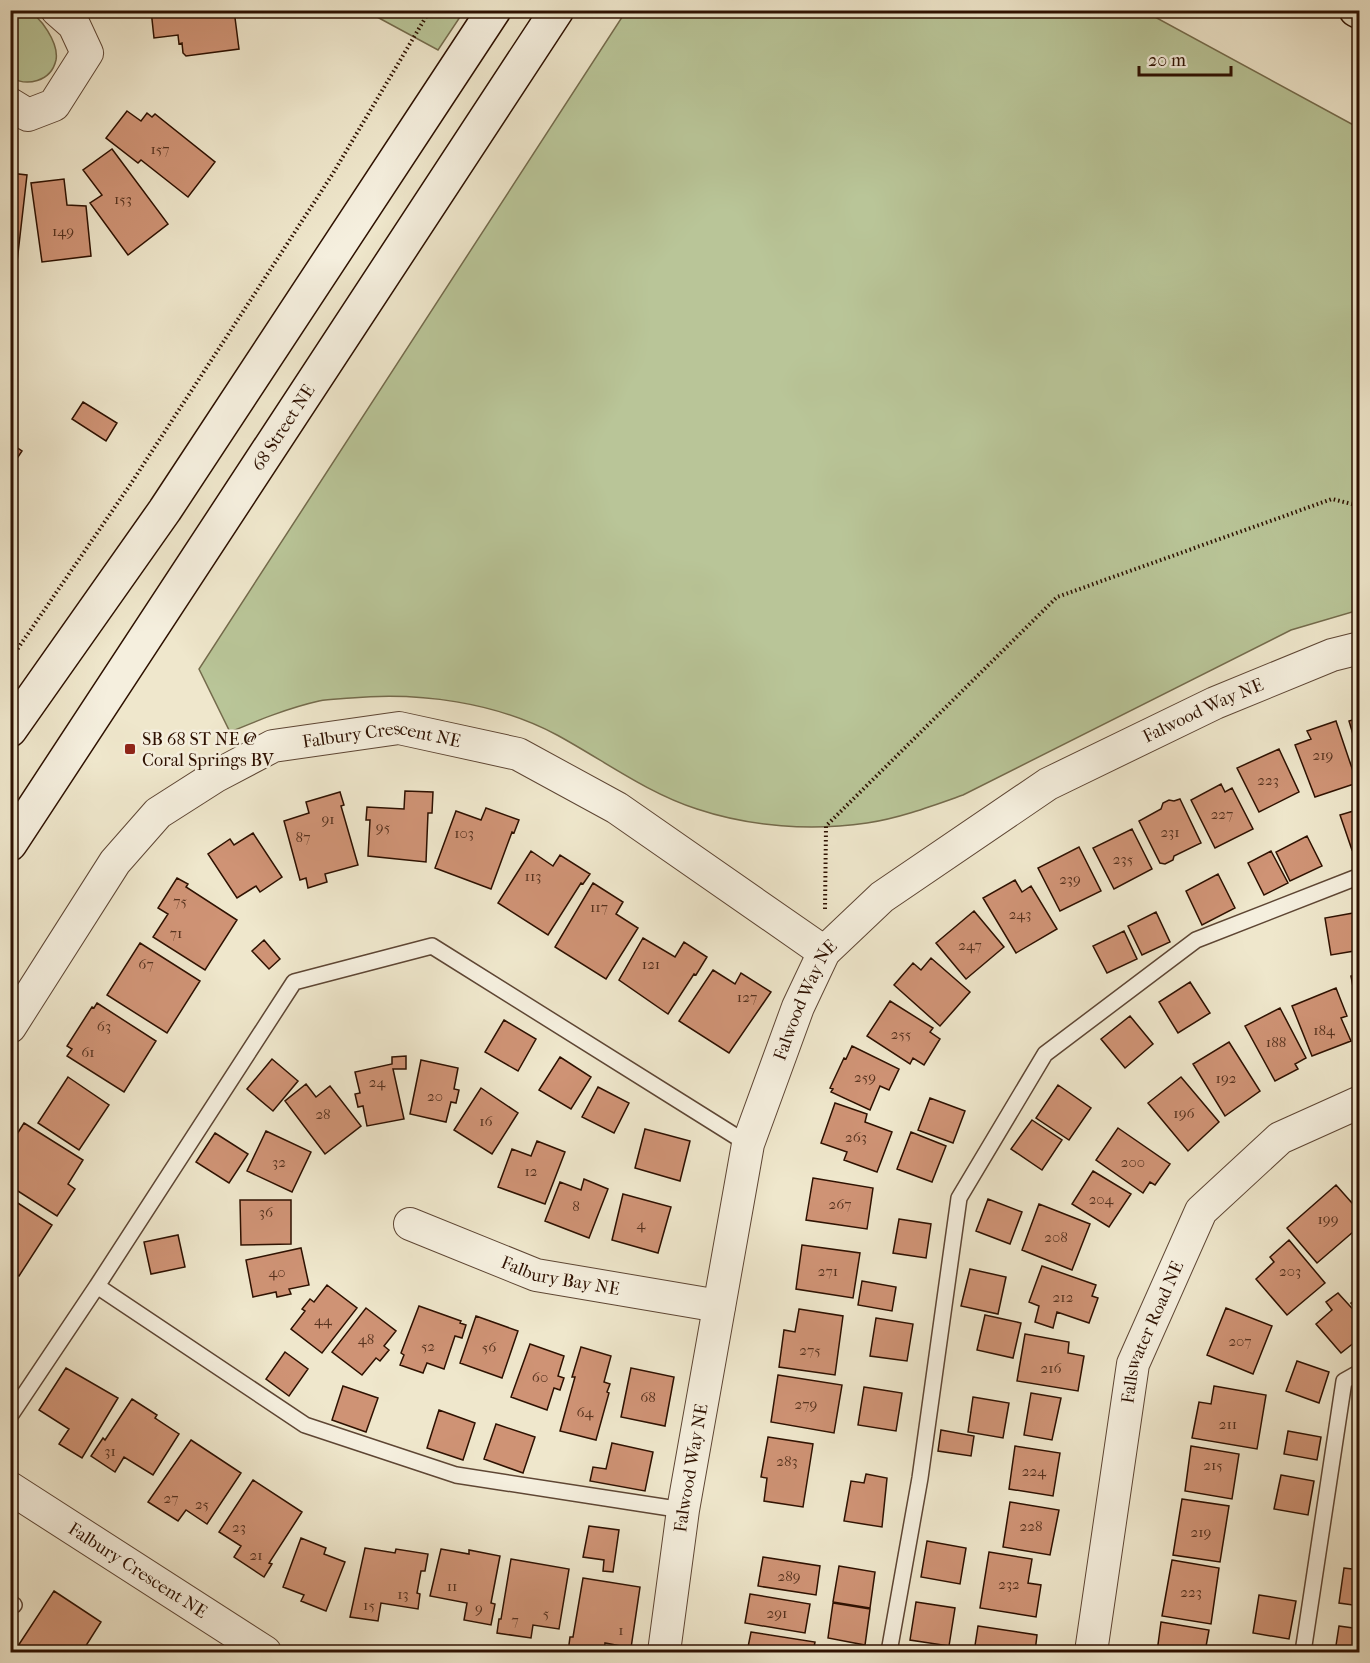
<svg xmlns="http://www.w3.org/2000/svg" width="1370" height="1663" font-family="'IM FELL French Canon',serif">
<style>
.green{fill:#b9c598;stroke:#746b4c;stroke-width:1.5}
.building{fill:#cf9375;stroke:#2e1101;stroke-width:1.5}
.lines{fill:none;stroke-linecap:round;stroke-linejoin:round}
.service-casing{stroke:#5e4634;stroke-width:18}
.minor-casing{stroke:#5e4634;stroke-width:34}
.secondary-casing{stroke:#2e1101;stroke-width:36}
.primary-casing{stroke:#2e1101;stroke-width:36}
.path{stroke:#2e1101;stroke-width:4;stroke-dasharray:1.5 3;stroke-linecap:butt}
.service{stroke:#f5efde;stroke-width:15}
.minor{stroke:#f5efde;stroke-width:32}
.secondary{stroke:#f5efde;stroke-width:33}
.primary{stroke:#efe7cc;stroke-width:33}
.poi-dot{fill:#8f2418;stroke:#f5efde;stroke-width:2}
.labels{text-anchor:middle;stroke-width:5;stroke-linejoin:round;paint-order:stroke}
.number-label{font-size:15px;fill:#56321e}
.street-label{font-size:18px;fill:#2e1101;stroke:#f5efde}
.poi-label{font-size:18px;fill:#2e1101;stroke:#f5efde;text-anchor:start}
</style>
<rect width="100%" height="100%" fill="#efe7cc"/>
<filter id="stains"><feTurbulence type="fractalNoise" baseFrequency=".00333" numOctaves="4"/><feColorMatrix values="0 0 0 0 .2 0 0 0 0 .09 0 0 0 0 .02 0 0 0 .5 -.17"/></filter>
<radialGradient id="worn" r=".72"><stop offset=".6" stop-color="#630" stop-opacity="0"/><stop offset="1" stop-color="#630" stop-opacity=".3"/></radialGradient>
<path class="green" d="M10,11C15,11 21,9 25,10C41,15 59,44 56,60C51,82 26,87 11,77Z
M366,11H464L438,50Z
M626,11H1144L1359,128V610L1291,630L963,795C932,806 900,818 867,823C811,831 751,827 697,809C647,793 603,760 557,735C495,702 420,692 351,698C340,699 329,699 319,701C288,708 259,720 230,732L199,669Z"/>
<path class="building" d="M151,10H187L188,14L206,12V10H234L239,49L186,56L183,53L182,43L179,44L178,35L154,38Z
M127,111L141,121L147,113L152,117L155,114L215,162L188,197L141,160L138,163L106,138Z
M112,149L168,224L128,255L90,203L102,195L83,170Z
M10,173L27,175L17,262L10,261Z
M64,179L67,205L86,206L91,256L42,262L31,183Z
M83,402L117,423L106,441L72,419Z
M10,443L22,451L10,469Z
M1360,718V758L1349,721Z
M1336,721L1357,783L1315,797L1295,745L1311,739L1307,731Z
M1279,749L1299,792L1259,812L1237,768Z
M1221,784L1225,792L1232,788L1253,829L1215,848L1191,800Z
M405,791L433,792L432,813H428L426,862L368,856L370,820H366L367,807L404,809Z
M340,792L344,805L341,806L358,865L325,874L327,882L308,888L306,878L300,880L284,821L309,813L306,802Z
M1180,799L1201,843L1174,856L1173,860L1165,864L1160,863L1139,821L1161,809L1163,803L1169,800L1174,801Z
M486,808L519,820L514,833L512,832L491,889L435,868L456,811L481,820Z
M1360,809V848L1352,850L1340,815Z
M1132,829L1152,869L1114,889L1093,848Z
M253,833L282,877L260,892L256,886L237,898L208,854L230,839L234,845Z
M1307,836L1322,866L1290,881L1276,852Z
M1079,847L1101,891L1060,911L1038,868Z
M531,851L553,866L560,855L590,874L583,884L581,883L548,935L498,903Z
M1271,851L1288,883L1264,895L1248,863Z
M1218,874L1235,908L1202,925L1186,891Z
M177,878L188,884L186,887L237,920L205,970L153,937L168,914L158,908Z
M1015,880L1022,892L1031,886L1057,929L1016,953L983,898Z
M593,883L623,902L616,914L638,928L606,979L555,947Z
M974,911L1004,947L966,979L936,943Z
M1156,912L1170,942L1142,955L1128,926Z
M1359,912L1360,950L1331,955L1325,918Z
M1124,931L1137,959L1107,973L1093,946Z
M643,938L675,957L684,942L707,957L696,975L694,974L668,1014L619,980Z
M264,940L280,959L269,969L252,951Z
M140,943L200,981L167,1033L107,995Z
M931,958L970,992L940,1026L894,985L913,963L921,970Z
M713,970L735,984L741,973L771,992L729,1053L679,1021Z
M1360,974V1024L1351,976Z
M1190,982L1210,1013L1178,1033L1159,1002Z
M1336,988L1347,1016L1341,1018L1351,1041L1312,1056L1292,1006Z
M890,1001L933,1028L930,1032L940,1039L924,1065L913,1058L910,1064L867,1036Z
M97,1003L156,1041L124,1092L67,1056L72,1049L67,1046L92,1007L94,1008Z
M1280,1008L1306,1058L1295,1064L1298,1069L1275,1081L1245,1026Z
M1130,1016L1153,1044L1125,1068L1101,1039Z
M504,1020L536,1039L518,1071L485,1052Z
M1229,1042L1260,1091L1225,1116L1193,1064Z
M852,1046L899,1069L889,1090L880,1086L870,1110L831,1092L833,1089L830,1088L844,1058L846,1059Z
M406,1056V1069H393L404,1119L367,1126L363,1106L358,1107L355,1094L360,1093L355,1072L392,1064V1057Z
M560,1057L591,1077L571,1109L539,1090Z
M272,1059L298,1081L273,1111L247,1089Z
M421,1060L458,1068L454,1089L459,1090L456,1103L451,1102L446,1122L410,1114Z
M68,1077L109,1105L79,1150L38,1123Z
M1181,1077L1219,1122L1188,1151L1148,1103Z
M306,1084L316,1097L330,1086L361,1126L325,1154L285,1101Z
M1058,1085L1091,1108L1069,1140L1036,1118Z
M598,1087L629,1103L614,1133L582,1117Z
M481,1088L518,1113L492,1154L454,1130Z
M930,1098L965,1111L953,1143L918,1130Z
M835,1103L867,1114L865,1122L892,1132L877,1172L844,1160L847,1152L821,1143Z
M1032,1120L1062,1140L1042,1170L1011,1149Z
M24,1123L83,1160L68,1184L75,1189L57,1216L10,1186V1161L14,1155L10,1153V1145Z
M1118,1128L1170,1164L1155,1185L1150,1182L1143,1193L1096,1160Z
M645,1129L690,1141L680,1181L635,1168Z
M266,1131L311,1152L292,1192L247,1171Z
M911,1132L946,1146L932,1182L897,1169Z
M215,1133L248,1154L229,1183L196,1162Z
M537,1141L565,1152L545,1204L498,1187L512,1149L531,1156Z
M1093,1171L1131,1194L1109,1227L1072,1204Z
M813,1178L873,1188L867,1229L806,1220Z
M584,1179L608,1189L589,1238L545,1221L560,1182L581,1190Z
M1336,1185L1360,1212V1226L1317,1263L1287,1228Z
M623,1194L671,1207L658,1253L612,1240Z
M10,1198L52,1225L19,1276L10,1271Z
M988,1199L1022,1212L1010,1244L976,1231Z
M240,1200H291V1244L241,1245Z
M1039,1204L1090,1224L1072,1270L1022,1250Z
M899,1219L931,1224L926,1258L893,1253Z
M178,1235L185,1267L151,1274L144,1242Z
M1289,1240L1325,1283L1287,1315L1256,1279L1274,1262L1270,1257Z
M802,1245L860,1253L853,1298L796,1289Z
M301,1248L309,1285L289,1289L291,1294L277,1297L276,1292L253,1297L246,1260Z
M1042,1266L1096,1285L1092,1296L1098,1298L1089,1323L1057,1312L1053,1328L1035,1322L1039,1306L1029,1302Z
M970,1269L1006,1277L998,1314L961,1306Z
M862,1281L896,1287L892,1311L858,1305Z
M327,1285L357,1308L322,1353L291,1329L305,1311L302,1309L310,1299L314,1302Z
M1338,1293L1360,1317V1338L1341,1353L1316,1324L1332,1310L1326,1302Z
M1360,1296V1313L1351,1303Z
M419,1306L461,1321L460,1323L466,1325L462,1338L455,1336L444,1369L427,1363L423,1373L400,1365L404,1355L401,1353Z
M366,1308L396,1331L384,1346L389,1350L380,1361L376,1358L362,1375L332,1352Z
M1226,1308L1272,1326L1253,1374L1207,1355Z
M799,1309L843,1316L835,1375L779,1367L784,1330L795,1332Z
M985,1315L1021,1323L1013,1358L977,1350Z
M476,1316L518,1331L502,1378L460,1363Z
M876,1318L913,1324L907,1361L870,1356Z
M1025,1334L1069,1342L1068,1353L1084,1356L1078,1391L1017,1381Z
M530,1344L564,1356L558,1376L564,1378L560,1390L554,1388L547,1410L511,1397Z
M581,1347L611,1356L604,1382L610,1384L607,1392L609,1393L596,1440L560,1431L575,1377H572Z
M285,1352L308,1369L289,1396L266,1379Z
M1297,1361L1329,1372L1319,1403L1286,1391Z
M66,1368L118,1398L82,1458L59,1444L69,1429L39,1410Z
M631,1368L674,1377L665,1426L621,1417Z
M778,1375L842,1385L834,1433L771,1422Z
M343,1386L378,1398L366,1432L332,1420Z
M1214,1386L1266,1395L1257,1449L1192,1438L1199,1402L1211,1404Z
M864,1387L902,1393L896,1431L858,1425Z
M1031,1393L1061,1398L1052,1440L1024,1435Z
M973,1397L1009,1403L1003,1438L968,1432Z
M132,1399L157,1415L155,1418L179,1434L153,1475L124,1457L115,1472L91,1456L103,1438L105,1440Z
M439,1410L475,1423L463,1460L427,1448Z
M496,1424L535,1437L523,1473L484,1459Z
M941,1430L974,1436L971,1456L938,1451Z
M1288,1431L1321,1437L1317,1460L1284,1454Z
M768,1437L813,1444L803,1507L764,1501L767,1478L761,1477Z
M191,1440L241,1473L207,1524L186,1510L178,1521L148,1502Z
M612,1443L653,1452L645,1491L590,1481L593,1467L606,1469Z
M1015,1446L1060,1453L1053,1496L1009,1489Z
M1191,1446L1239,1454L1232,1499L1185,1491Z
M866,1474L887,1478L882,1527L844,1521L851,1481L864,1483Z
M1281,1475L1314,1481L1308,1515L1274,1509Z
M253,1480L302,1512L269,1563L272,1564L264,1577L234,1557L241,1546L219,1532Z
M1182,1499L1229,1506L1220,1562L1173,1555Z
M1010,1502L1059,1510L1050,1555L1003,1547Z
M589,1526L619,1530L613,1572L603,1571L604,1560L583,1557Z
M301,1538L326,1548L324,1554L345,1562L326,1611L301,1601L304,1595L283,1587Z
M927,1541L966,1548L960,1584L921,1577Z
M365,1548L395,1553L396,1549L428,1554L425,1571H421L417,1593L420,1594L418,1609L381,1603L378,1621L350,1617Z
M441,1549L469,1554V1550L500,1556L491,1603L495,1604L491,1625L464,1620L467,1603L430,1596Z
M989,1552L1032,1559L1028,1583L1041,1585L1036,1617L980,1608Z
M763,1557L820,1566L816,1595L758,1586Z
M511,1559L569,1569L559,1629L533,1625L531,1638L497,1633L499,1619H501Z
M1172,1560L1219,1568L1211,1624L1162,1616Z
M839,1566L875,1572L870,1608L833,1602Z
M1344,1568L1360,1570V1606L1339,1603Z
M583,1578L640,1587L631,1648L605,1643L604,1652H568L570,1637H573Z
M54,1591L101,1622L82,1652H14Z
M750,1594L810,1604L805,1633L745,1623Z
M1259,1595L1296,1601L1289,1639L1253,1633Z
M916,1602L955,1608L949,1646L910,1640Z
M833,1603L870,1609L865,1645L828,1638Z
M1161,1622L1209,1630L1205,1652H1157Z
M978,1626L1037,1635L1035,1652H1037H974Z
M1339,1626L1360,1629V1652H1335Z
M751,1632L815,1642L813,1652H747Z"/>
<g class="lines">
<defs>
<path id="service" d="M10,1416L97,1286
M683,1510L456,1475L305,1425L97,1286L294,982L432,946L748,1144
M10,1603L14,1605
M889,1652L920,1478L959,1198L1045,1054L1196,940L1360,876
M1303,1652L1344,1381L1360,1372"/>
<g id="minor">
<path d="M10,104L28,115L54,105L87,53L74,25L57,10"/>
<path id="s1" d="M10,1027L115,862L158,813L216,776L273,746L399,728L518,754L617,808L824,952"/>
<path id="s2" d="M410,1224L536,1275L719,1306"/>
<path id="s3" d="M10,1488L265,1652"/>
<path id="s4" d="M664,1652L683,1510L748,1144L798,1007L824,952L882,897L1048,784L1215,703L1332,655L1360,648"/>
<path id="s5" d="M1091,1652L1133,1364L1201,1211L1280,1138L1360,1102"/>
</g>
<g id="secondary">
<path d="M10,730L165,510L494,10"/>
<path id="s6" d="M10,844L557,10"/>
</g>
<path id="primary" d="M1356,10L1360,12"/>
</defs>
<use href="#service" class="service-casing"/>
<use href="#minor" class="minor-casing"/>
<use href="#secondary" class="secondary-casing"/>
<use href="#primary" class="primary-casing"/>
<path class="path" d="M10,660L130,485L332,175L430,10
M825,909L826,826L1057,597L1332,499L1360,506"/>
<use href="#service" class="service"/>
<use href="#minor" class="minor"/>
<use href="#secondary" class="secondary"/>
<use href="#primary" class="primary"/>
</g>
<rect class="poi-dot" x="124" y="743" width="12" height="12" rx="3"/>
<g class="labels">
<g class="number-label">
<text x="160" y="154">157</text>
<text x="123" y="204">153</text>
<text x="63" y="236">149</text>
<text x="1323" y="760">219</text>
<text x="1268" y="785">223</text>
<text x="1222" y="819">227</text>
<text x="328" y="824">91</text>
<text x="383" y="832">95</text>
<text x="1170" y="837">231</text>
<text x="464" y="838">103</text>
<text x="303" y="842">87</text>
<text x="1123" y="864">235</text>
<text x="533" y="881">113</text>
<text x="1070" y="884">239</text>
<text x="180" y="906">75</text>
<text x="599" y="912">117</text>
<text x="1020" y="919">243</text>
<text x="176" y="938">71</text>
<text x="970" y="950">247</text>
<text x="146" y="969">67</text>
<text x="651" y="969">121</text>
<text x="747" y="1002">127</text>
<text x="104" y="1031">63</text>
<text x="1324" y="1035">184</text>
<text x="901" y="1039">255</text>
<text x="1276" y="1047">188</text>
<text x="88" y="1057">61</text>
<text x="865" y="1082">259</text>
<text x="1226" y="1083">192</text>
<text x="377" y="1087">24</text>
<text x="435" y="1101">20</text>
<text x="1184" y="1118">196</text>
<text x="323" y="1119">28</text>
<text x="486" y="1126">16</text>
<text x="856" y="1142">263</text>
<text x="279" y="1167">32</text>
<text x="1133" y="1167">200</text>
<text x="531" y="1176">12</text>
<text x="1101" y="1204">204</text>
<text x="840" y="1209">267</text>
<text x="576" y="1211">8</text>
<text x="266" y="1217">36</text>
<text x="1328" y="1224">199</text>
<text x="641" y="1229">4</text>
<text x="1056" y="1242">208</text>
<text x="828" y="1276">271</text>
<text x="1290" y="1276">203</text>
<text x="277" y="1277">40</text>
<text x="1063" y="1302">212</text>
<text x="323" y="1325">44</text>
<text x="366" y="1344">48</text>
<text x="1240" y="1346">207</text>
<text x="428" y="1351">52</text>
<text x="489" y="1352">56</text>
<text x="810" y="1355">275</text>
<text x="1051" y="1373">216</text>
<text x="540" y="1382">60</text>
<text x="648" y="1402">68</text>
<text x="806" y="1409">279</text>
<text x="585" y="1417">64</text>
<text x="1228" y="1429">211</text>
<text x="110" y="1456">31</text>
<text x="787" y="1466">283</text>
<text x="1213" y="1470">215</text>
<text x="1034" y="1476">224</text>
<text x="171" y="1503">27</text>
<text x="202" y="1509">25</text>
<text x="1031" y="1531">228</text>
<text x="239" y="1532">23</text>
<text x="1201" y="1537">219</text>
<text x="256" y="1560">21</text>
<text x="789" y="1581">289</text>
<text x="1009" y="1589">232</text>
<text x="452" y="1591">11</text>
<text x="1191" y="1597">223</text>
<text x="403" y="1599">13</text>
<text x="369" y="1610">15</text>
<text x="479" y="1613">9</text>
<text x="546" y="1618">5</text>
<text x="777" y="1618">291</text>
<text x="515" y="1625">7</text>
<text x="621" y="1635">1</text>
</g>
<g class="street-label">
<text dy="6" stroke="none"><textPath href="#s6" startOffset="498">68 Street NE</textPath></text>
<text dy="6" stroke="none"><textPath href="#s4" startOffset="1174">Falwood Way NE</textPath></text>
<text dy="6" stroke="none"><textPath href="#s1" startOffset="504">Falbury Crescent NE</textPath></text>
<text dy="6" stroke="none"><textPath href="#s4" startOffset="670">Falwood Way NE</textPath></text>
<text dy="6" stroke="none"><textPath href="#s2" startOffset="160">Falbury Bay NE</textPath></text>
<text dy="6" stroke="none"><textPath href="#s5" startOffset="327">Fallswater Road NE</textPath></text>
<text dy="6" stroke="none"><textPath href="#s4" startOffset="186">Falwood Way NE</textPath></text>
<text dy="6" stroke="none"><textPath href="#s3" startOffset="152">Falbury Crescent NE</textPath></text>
</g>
<g class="poi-label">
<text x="142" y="745">SB 68 ST NE @<tspan x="142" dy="21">Coral Springs BV</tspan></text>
</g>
</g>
<rect width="1370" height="1663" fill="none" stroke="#efe7cc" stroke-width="36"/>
<rect x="12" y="12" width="1346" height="1639" fill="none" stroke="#2e1101" stroke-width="3"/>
<rect x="18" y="18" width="1334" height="1627" fill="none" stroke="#2e1101" stroke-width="1.5"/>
<path d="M1139 66v9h92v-9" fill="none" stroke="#2e1101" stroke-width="3"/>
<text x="1148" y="66" font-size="18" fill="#2e1101" stroke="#f5efde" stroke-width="4.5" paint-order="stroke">20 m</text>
<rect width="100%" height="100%" filter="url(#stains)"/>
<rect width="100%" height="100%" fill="url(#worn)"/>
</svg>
